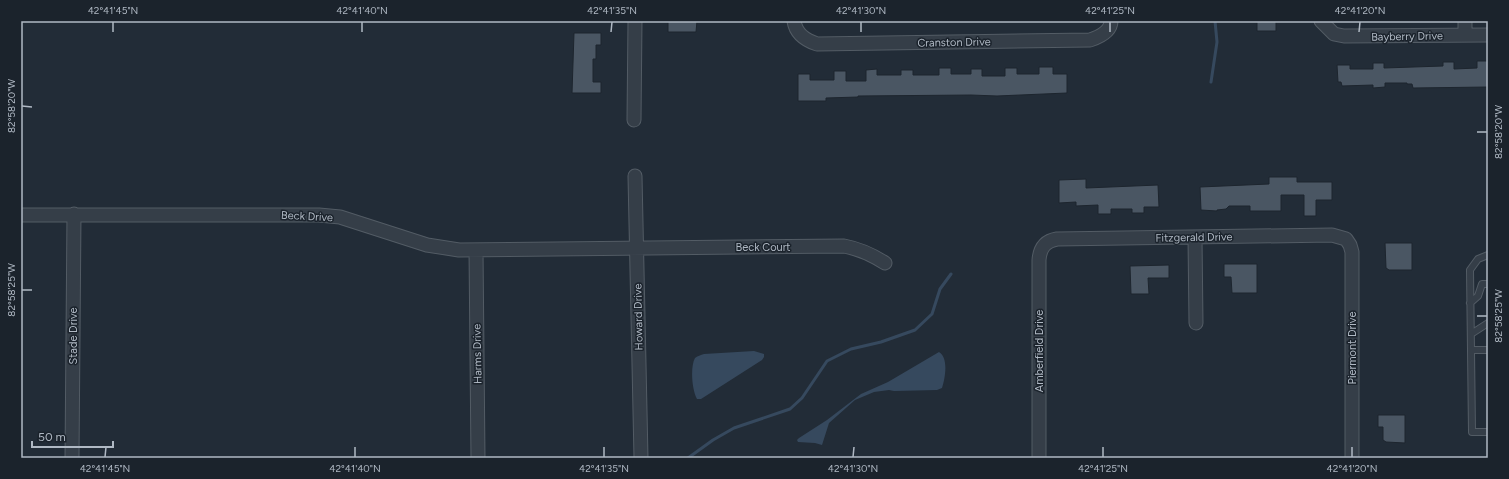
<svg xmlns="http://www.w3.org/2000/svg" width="1509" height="479" font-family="Figtree,sans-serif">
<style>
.water{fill:#36495e}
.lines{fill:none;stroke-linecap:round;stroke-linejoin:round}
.stream{stroke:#36495e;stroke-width:3}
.building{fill:#4a5663;stroke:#1d252e}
.service-casing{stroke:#535c65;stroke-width:8}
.minor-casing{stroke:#535c65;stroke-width:15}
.service{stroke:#353e48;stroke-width:6}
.minor{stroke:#353e48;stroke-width:13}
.ticks{fill:none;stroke:#b0b9c4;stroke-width:1.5}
.labels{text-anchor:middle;stroke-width:3;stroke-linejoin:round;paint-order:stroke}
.street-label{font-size:11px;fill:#b0b9c4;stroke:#1b232c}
.neatline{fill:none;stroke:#b0b9c4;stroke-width:1.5}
.ticks-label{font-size:10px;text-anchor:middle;fill:#b0b9c4}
</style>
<rect width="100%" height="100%" fill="#222c37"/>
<path class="water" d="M754,351L764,354V357L762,360L701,399H697C692,390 690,367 695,358C697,356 701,355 704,354Z
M939,352C949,358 945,379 942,388L937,390L894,391L889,390L874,392L855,400L829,423L822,445L815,443L798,442L797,440L799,438L827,420L861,394L888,382Z"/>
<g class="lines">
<path class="stream" d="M1211,82L1217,42L1215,21
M688,458L713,440L734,428L790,409L802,398L827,361L851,349L881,342L915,330L932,314L940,289L951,274"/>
</g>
<path class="building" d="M668,21H697L696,32H668Z
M1257,21H1276V31H1257Z
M574,33H601V45H596V59H593V82H601V93H572Z
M1477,61H1488V87L1413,88L1412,84H1407V83H1385V87L1373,88V85L1342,86L1341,82H1338L1337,65H1350V69H1373V63H1384V68L1443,66V62H1454V69L1477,68Z
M1039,67H1053V74H1067V93L997,96L971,95L858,96V97L826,98V101H798V74H810V80H834V71H846V81H866V70L877,69V75H901V70H913V75H939V68H951V74H971V69H982V76H1005V68H1017V74H1039Z
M1269,177H1297V182H1332V200H1316V216H1304V195H1281V211H1250V206H1229L1226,209L1217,210V211L1201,210L1200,187L1269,184Z
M1086,179V188L1158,185L1159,207H1144V213H1132V209H1111V214H1098V205L1076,206V202L1059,203V180Z
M1385,243H1412V270H1389L1386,268Z
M1224,264H1257V293H1232L1231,277H1224Z
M1169,265V278H1148L1149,294H1131L1130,266Z
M1378,415H1405V443L1386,442L1383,440V427H1378Z"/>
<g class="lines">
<defs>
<path id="service" d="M1488,255L1478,259L1470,270L1472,432H1488
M1470,303L1478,296L1482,284H1488
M1471,334L1488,323
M1471,350H1488"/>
<path id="minor" d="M794,21C796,34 805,40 817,44L1090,40C1099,37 1111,32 1111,21
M1321,21L1334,34L1344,36L1488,35
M1465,35V21
M634,120L635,21
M635,176L641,458
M21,215H319L340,217L427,245L459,250L844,246C860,249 871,254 885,263
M1195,238L1196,323
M476,250L478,458
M72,458L74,214
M1039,458V260C1040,248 1045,241 1057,239L1332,235L1346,239L1350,245L1352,252V458"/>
</defs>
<use href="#service" class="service-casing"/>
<use href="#minor" class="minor-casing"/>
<use href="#service" class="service"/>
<use href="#minor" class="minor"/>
</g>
<path class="ticks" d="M113,32V22M362,32V22M611,32L612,22M861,32V22M1110,32V22M1359,32L1360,22M22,106L32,107M1477,132H1487M22,290H32M1477,316H1487M105,457L106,447M355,457V447M604,457V447M853,457L854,447M1103,457V447M1352,457V447"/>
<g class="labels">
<g class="street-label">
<text transform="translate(1407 36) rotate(-1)" y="4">Bayberry Drive</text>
<text transform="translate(954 42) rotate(-1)" y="4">Cranston Drive</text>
<text transform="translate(307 216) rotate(3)" y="4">Beck Drive</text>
<text transform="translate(1194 237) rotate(-1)" y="4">Fitzgerald Drive</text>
<text x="763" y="251">Beck Court</text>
<text transform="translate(638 317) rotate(-91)" y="4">Howard Drive</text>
<text transform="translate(73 336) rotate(-90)" y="4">Stade Drive</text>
<text transform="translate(1352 348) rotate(-90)" y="4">Piermont Drive</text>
<text transform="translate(1039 351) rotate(-90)" y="4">Amberfield Drive</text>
<text transform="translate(477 354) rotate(-91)" y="4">Harms Drive</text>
</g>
</g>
<rect width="1509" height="479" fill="none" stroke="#1b232c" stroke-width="44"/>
<path d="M32 441v6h81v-6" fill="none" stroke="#b0b9c4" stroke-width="2"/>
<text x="38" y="441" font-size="12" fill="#b0b9c4" stroke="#1b232c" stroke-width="3" paint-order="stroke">50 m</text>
<rect x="22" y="22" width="1465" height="435" class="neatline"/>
<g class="ticks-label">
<text x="113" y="14">42°41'45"N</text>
<text x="362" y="14">42°41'40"N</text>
<text x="612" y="14">42°41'35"N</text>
<text x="861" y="14">42°41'30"N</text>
<text x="1110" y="14">42°41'25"N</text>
<text x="1360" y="14">42°41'20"N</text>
<text transform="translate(11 106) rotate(-90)" y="4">82°58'20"W</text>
<text transform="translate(1498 132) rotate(-90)" y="4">82°58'20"W</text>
<text transform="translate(11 290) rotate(-90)" y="4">82°58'25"W</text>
<text transform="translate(1498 316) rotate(-90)" y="4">82°58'25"W</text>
<text x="105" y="472">42°41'45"N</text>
<text x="355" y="472">42°41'40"N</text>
<text x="604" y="472">42°41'35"N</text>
<text x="853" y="472">42°41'30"N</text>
<text x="1103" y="472">42°41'25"N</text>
<text x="1352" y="472">42°41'20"N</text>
</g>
</svg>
